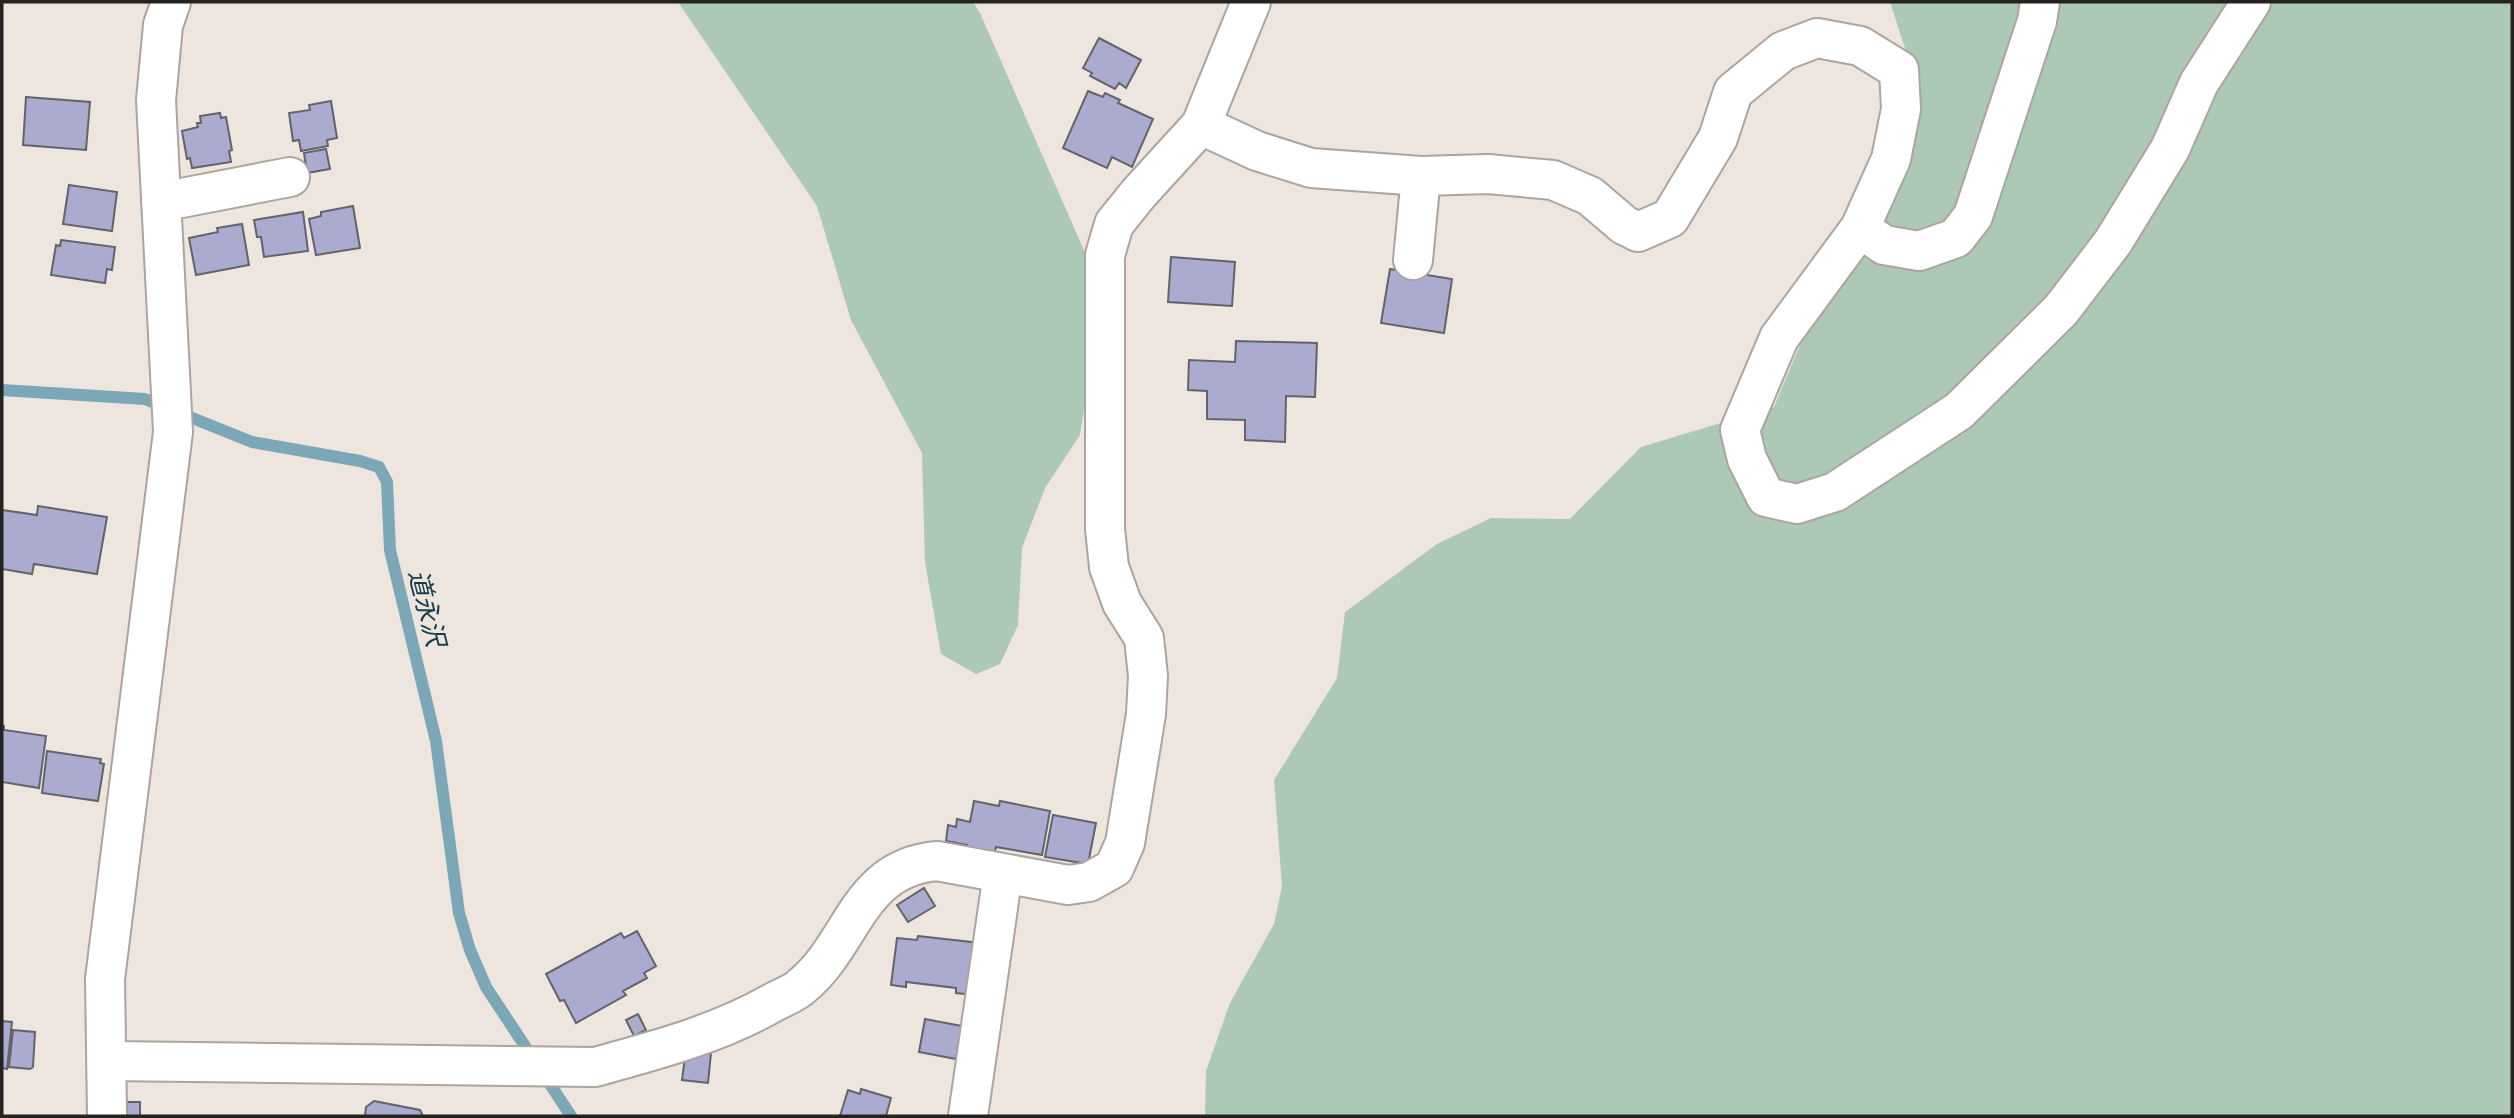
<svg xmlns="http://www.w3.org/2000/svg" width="2514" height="1118" font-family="Poppins,'Noto Sans JP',sans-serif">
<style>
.green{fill:#abc9b5}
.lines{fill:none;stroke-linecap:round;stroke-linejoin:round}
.stream{stroke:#7ca7b7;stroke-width:12}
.building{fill:#aaabcf;stroke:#63636c;stroke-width:2}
.minor-casing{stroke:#aca49e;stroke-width:42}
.minor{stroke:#fff;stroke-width:38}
.labels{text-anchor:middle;stroke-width:6;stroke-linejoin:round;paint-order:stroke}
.water-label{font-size:26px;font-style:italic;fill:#163e4a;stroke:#ede5de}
</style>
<rect width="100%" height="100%" fill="#ede5de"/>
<path class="green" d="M678,2H973L980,13L1086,255L1092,356L1080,435L1045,488L1022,548L1018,625L1000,664L976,674L941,654L925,562L922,453L851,320L817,206Z
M1890,2H2512V1116H1205L1206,1071L1230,1003L1274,924L1282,886L1274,780L1337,678L1345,612L1437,544L1491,518L1570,519L1641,447L1774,407L1913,73Z"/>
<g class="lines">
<path class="stream" d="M2,390L145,399L252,442L360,461L379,467L387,482L390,550L436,741L459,913L470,950L486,987L571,1116"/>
</g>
<path class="building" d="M1099,38L1141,60L1126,88L1119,83L1115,89L1090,76L1092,73L1083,68Z
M1088,91L1103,97L1105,93L1120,100L1118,103L1153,119L1132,167L1112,157L1107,168L1063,148Z
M26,97L90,102L86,150L23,145Z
M331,101L337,138L327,140L328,146L301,151L299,140L293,141L289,113L310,110L309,105Z
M220,113L221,118L226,117L232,150L229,151L231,162L192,168L190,158L187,159L182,131L198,127L197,123H201L200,116Z
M326,149L330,169L307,173L304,153Z
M69,185L117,192L112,231L63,224Z
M353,206L360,248L316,255L309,219L321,216V212Z
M303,212L308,251L264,257L261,237H257L254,220Z
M242,224L249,265L196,275L189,238L218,232L217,228Z
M61,240L115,247L112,270L107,269L105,283L51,275L56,245L60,246Z
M1171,257L1235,262L1232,306L1168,302Z
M1390,269L1452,279L1444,333L1381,323Z
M1236,341L1317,343L1315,397L1286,396L1285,442L1245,440V420L1207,419V391L1188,390L1189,360L1235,362Z
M38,506L107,517L97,574L34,564L32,574L2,569V510L37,515Z
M2,725L4,726V730L46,736L39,788L2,782Z
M47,751L101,759L100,763L104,764L98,801L42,793Z
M974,801L999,806L1000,801L1050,811L1042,855L996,847L994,856L966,850L967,845L946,841L948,825L956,827L957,819L970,822Z
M1053,815L1096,823L1088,864L1045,857Z
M924,888L935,906L908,922L897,905Z
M637,931L656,966L644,973L647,978L623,991L626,995L576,1023L564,1000L560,1001L546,974L621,933L624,938Z
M918,936L980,943L974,995L956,993V988L906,982V987L891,985L897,938L917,940Z
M638,1014L646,1030L634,1036L626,1020Z
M925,1019L962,1026L956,1059L919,1052Z
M2,1021L12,1022L7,1069L2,1068Z
M13,1030L35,1032L33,1067L30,1069L9,1067Z
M686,1049L711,1053L708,1083L682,1080Z
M861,1089L891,1098L886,1116H840L848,1090L860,1094Z
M374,1101L420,1110L423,1116H365L366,1107Z
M127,1102H140V1116H127Z"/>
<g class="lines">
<defs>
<path id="minor" d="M1201,125L1257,151L1311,168L1421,176L1488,174L1553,180L1590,196L1624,225L1638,232L1670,218L1718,138L1733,92L1783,51L1817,38L1860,46L1899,70L1901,109L1891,159L1860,228L1779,338L1740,430L1747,459L1766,497L1797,504L1835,492L1959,411L2061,310L2113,242L2170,149L2199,83L2251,2
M161,202L290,177
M1860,228L1884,245L1919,251L1956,238L1973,216L2037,21L2040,2
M1413,260L1421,176
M107,1061L595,1067C657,1050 718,1034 774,1002C783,997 795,993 802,986C854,943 857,868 937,861L1068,885L1089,882L1114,868L1125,843L1146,714L1148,676L1144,638L1122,603L1109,567L1105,529V255L1114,224L1139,193L1201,125L1251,2
M107,1116L105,979L173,432L156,100L163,25L171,2
M968,1116L1003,873"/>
</defs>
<use href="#minor" class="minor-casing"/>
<use href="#minor" class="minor"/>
</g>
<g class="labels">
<g class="water-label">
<text transform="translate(427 608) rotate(76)" y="9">道永沢</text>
</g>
</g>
<rect width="2514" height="1118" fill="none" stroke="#252220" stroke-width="7"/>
</svg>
